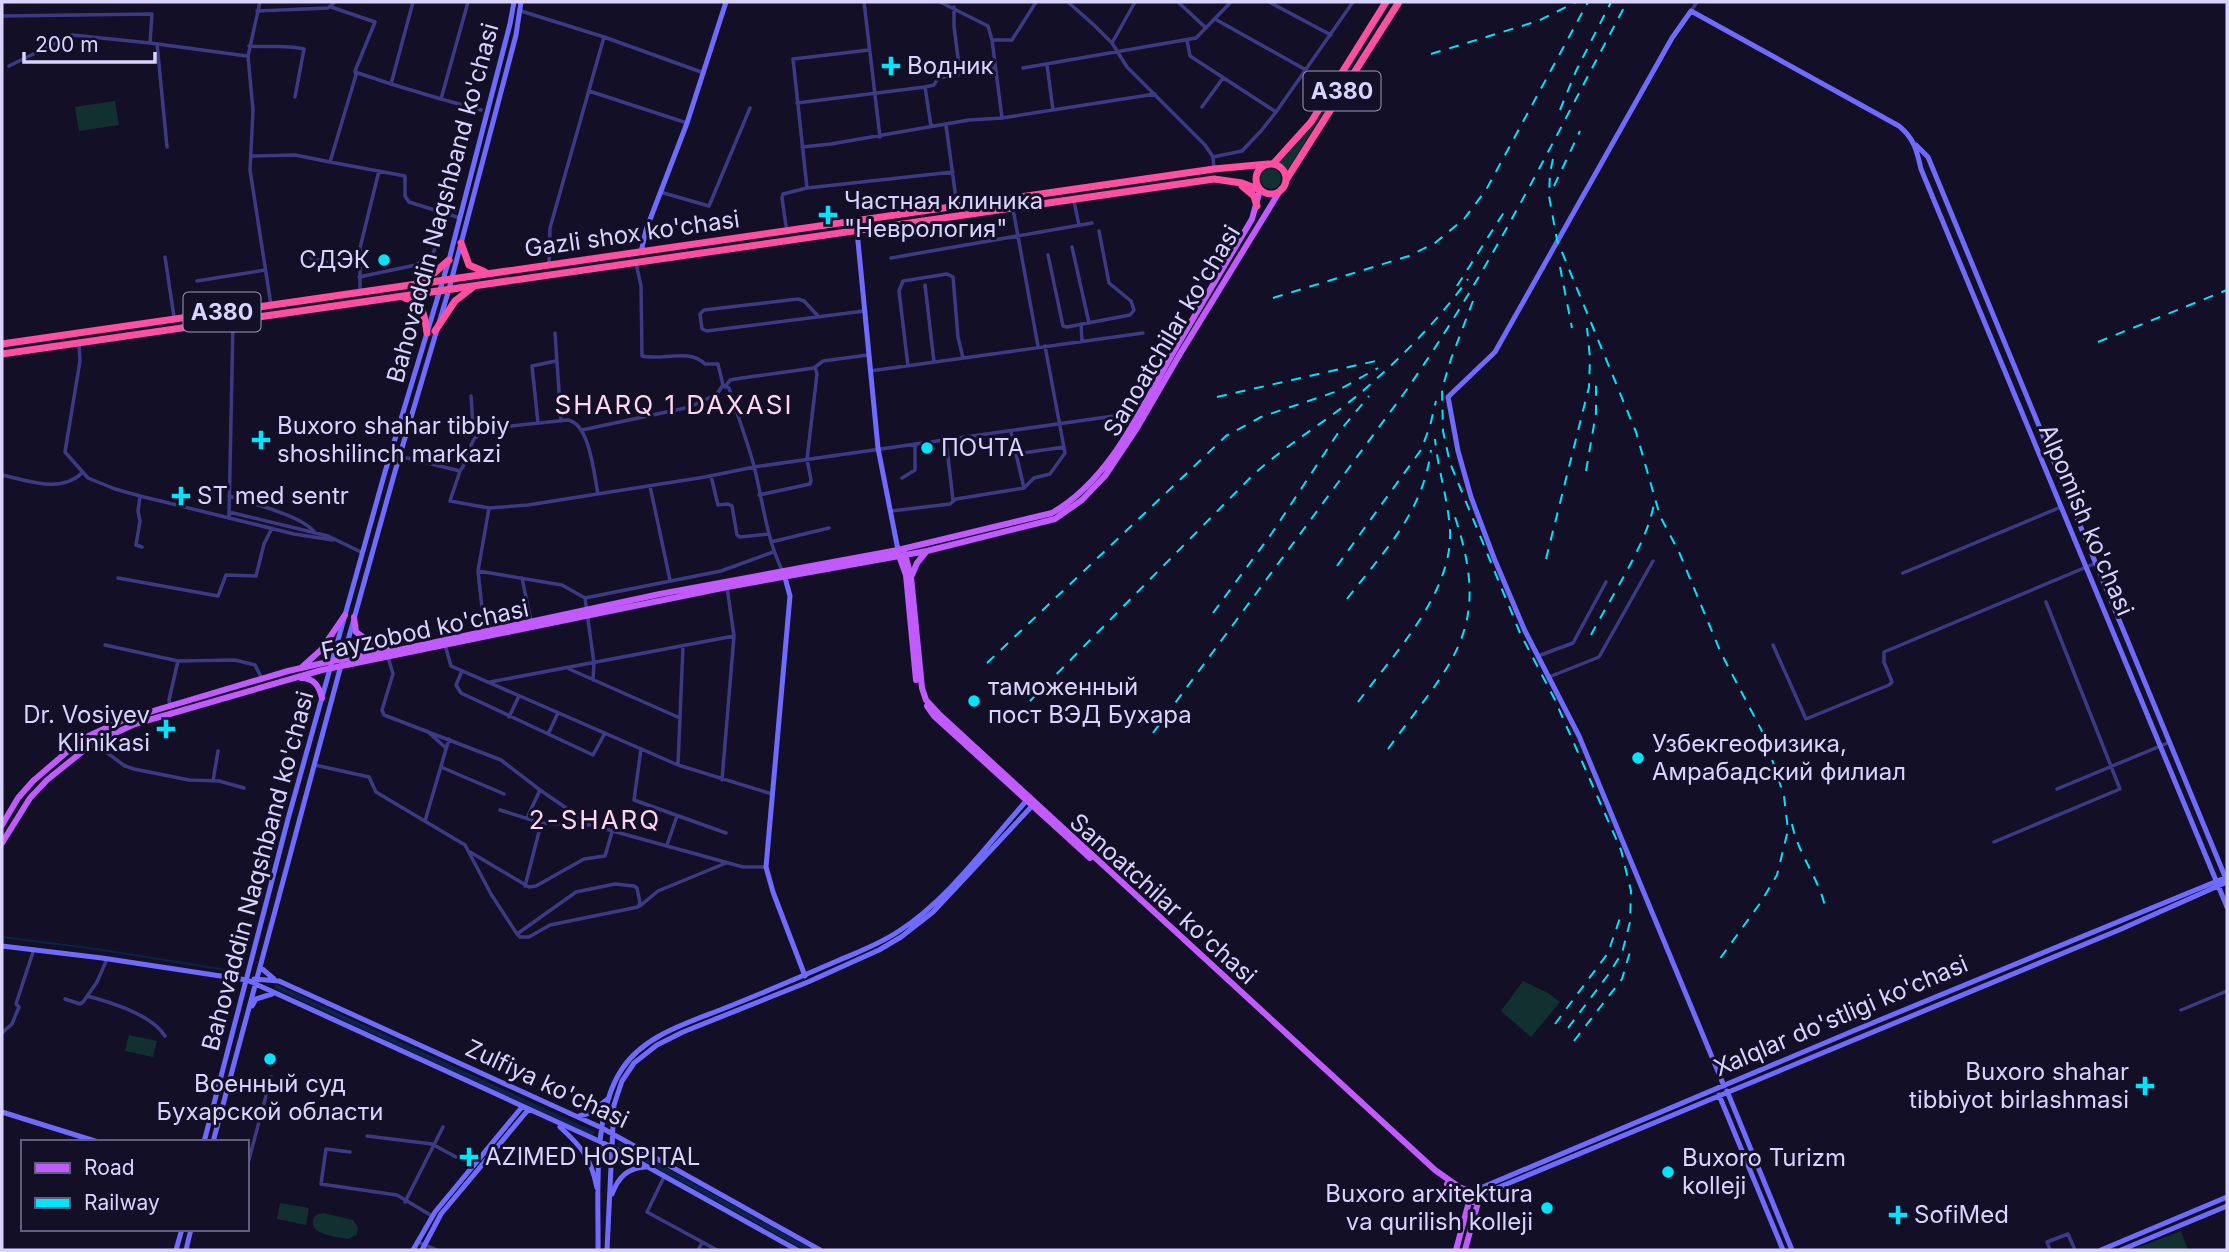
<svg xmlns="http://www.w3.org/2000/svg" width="2229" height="1252" font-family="Inter,sans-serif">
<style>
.green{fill:#12302f}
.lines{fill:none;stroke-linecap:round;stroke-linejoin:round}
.stream{stroke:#0c2248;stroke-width:2}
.canal{stroke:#0c2248;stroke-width:4.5}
.street{stroke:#3d3a85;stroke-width:3.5}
.secondary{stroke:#6f6bff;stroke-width:5}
.primary{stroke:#c25bff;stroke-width:6}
.highway{stroke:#ff4fa3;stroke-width:7}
.rail{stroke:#00e5ff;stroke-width:2;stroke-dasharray:10 9;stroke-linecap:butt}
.poi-dot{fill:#00e5ff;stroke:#130f26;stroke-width:2.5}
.labels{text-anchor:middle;stroke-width:6;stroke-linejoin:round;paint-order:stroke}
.shield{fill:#130f26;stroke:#9e99be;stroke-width:2}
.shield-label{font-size:23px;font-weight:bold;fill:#d9d4ff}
.poi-label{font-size:24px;fill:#d9d4ff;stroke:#130f26;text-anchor:start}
.street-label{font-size:24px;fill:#d9d4ff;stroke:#130f26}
.neighbourhood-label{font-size:26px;letter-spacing:2px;fill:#ffd6f0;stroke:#130f26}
</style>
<rect width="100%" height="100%" fill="#130f26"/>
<path class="green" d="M1389,2H1392L1287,171L1280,162L1309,131Z
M115,101L119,125L79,131L75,107Z
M1261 179a10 10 0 1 1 20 0a10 10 0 1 1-20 0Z
M1523,981L1548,993L1560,1002L1531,1037L1501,1011Z
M129,1035L157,1041L153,1057L125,1051Z
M280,1203L309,1208L306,1225L277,1219Z
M323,1213L353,1220L358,1228L357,1234L349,1239C339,1237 309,1235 313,1220C315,1214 318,1215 323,1213Z
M2181,1231L2188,1250H2135L2134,1249Z"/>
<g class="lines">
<path class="stream" d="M2,937L96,949L239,972"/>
<path class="canal" d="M277,987L592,1133
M620,1145L809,1250"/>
<path class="street" d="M260,2L248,56L253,110L250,170L271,305
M468,2L441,99L481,110
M864,2L880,137
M940,2L988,26L992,40
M1068,2L1095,26L1112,43L1127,67L1205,145L1213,157L1214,169
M1178,2L1206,28
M1269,2L1331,35
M954,7V26L960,74
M257,11L328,8L335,2
M521,11L604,37L704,73
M1691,11L1697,2
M2,16L152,14L150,43
M1215,19L1306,70
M1187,40L1190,56L1276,112
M1112,43L1135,2
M157,44L167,147
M249,46C268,48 285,44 304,49L295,97
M1047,65L1053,110
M9,66L72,35L150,43L247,56
M1023,68L1196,38L1231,2
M355,72L391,84L413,2
M391,84L441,99
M925,87L931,126
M589,91L687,123
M797,103L925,87L934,85L938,78L995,68
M1202,107L1223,78
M1002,118L992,40H1012L1036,2
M946,125L957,206
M802,147L831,144L969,120L1002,118L1155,94
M251,156L295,155L330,162L356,75L355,71L375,22L331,7
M1213,157L1242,151L1261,131L1276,112L1353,2
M330,162L405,176V196L409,202L460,218
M807,188L793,59L869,50
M660,192L709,206L750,108
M1074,201L1079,225
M1013,209L1038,346
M786,226L782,198L783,194L807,188L953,172
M1072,247L1089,323
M1048,255L1063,326L1067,327L1130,315L1134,310L1131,301L1109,283L1099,231
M165,257L174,317
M311,258L336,265L359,262
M891,258L1092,223
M549,263L550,228L604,37
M636,263L641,286L642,356C662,361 689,348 705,364H718L723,385L729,388C737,414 747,440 754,466C763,501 766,537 782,570
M359,277L416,265L433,254L446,214
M197,281L265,270
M925,285L934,362
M360,291V248L379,171
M819,317L804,301L798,299L704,310L700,314L702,329L707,331L864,311
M1081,324L1082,341
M555,333L561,421
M79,344L80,361L65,452L88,478L115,489L140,496L294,534L333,540
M908,366L899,291L903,281L947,274L953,277L958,337L963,358
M870,371L1143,333
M725,387L730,380L742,378L814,368L823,361L868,355
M471,396L473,425L478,433
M538,423L532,366L556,361
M582,430L690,407L717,394L723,385
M1011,432L1024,488
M946,440L953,500
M1016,454L1064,447
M399,456L460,471L450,501L489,508L528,505L705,477L754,467L1114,416L1133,424
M460,471C475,452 463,437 492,428L568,420C590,424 594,475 598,494
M2,475C30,481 61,494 83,472
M711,476L718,505L728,504L732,506L737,535L740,537L768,534
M902,478L915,470V444
M650,486L670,580
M759,495L810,484L811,480L807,459L817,374L815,367
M140,496L138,511L140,521L136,545L142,547
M229,496C250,503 304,516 315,533
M489,508L478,571L562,585L585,598L721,571L773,552
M891,511L950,504L956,499L1024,488L1034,478L1050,474L1065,453L1045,346
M229,512L328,536L363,553
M229,517L233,322
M771,542L829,528
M478,571L483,617
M1903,573L2061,507
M118,578L218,596L226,575L256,576L264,544L272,528
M522,578L531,621
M585,598L594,663L593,680
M105,645L178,661L235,660L255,665L262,679
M445,645L451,666L678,765L772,794
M1773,645L1806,719L1889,685L1892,682L1884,662V652L2096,563
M1538,656L1573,643L1606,582
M388,657L393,674L382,710L384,715L501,760L540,790L591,825L743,867H766
M569,669L680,718
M462,671L456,685L461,693L593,755L605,733
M1549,677L1599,657L1653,561
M490,682L734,636
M170,706L169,700L178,661
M509,717L519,696
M427,731L446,748
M548,734L558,713
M95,744L125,766L134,769L189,780L219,781L244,788
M641,749L634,800L726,833
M315,765L369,777L376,792L465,845L491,894L517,934L520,937H529L550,925L638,907L640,903L637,888L634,886L615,884L576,892L517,934
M678,765L683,646
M441,767L504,794
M722,780L734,636L727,587
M213,781L218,751
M2057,789L2170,742
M500,810L541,823L589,825
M527,818L540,790
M425,821L449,739
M1994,842L2120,789L2046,602
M667,845L677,816
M470,852L529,887L536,886L584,859L605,856L612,832
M525,886L541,824
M640,906L658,891L726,863
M87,996C110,1002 152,1015 165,1036
M65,999L80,1004L83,1002L97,982L107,959
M2181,1010L2227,991
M2,1033L12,1024L19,1007L16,1004L34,949
M367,1136L432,1144L456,1157
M350,1152L326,1149L321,1184L397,1195L432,1216
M247,1167L271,1077
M664,1177L647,1212L717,1250
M405,1202L443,1127
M418,1242L437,1250
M698,1250L702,1243
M2050,1250L2047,1242L2068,1234L2075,1250"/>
<path class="secondary" d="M1916,145L1928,157L2226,879
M857,231L878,448L898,550
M641,252L646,230L687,123L726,2
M784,574L790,596L766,867L773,892L805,976
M2,946L102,958L247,980L612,1147L797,1250
M260,967L274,979
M254,979L279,981L602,1128L820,1250
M252,1006L256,999L272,994
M1724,1086L1579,736L1525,631L1494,558L1471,497L1458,451L1448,397L1495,352L1672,38L1691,11L1899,126C1914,138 1917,151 1921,169L2227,907
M1727,1091L1792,1250
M1719,1095L1783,1250
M2,1112L98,1142
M579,1116L590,1113L609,1098
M560,1127C582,1147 591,1158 597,1188
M204,1142L288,819L385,472L449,260L510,24L514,2
M213,1142L340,669L394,475L449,289L516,35L521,2
M1471,1192L1853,1031L2227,877
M612,1194C618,1178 627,1168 645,1167
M1480,1195L2119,930L2227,882
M176,1250L182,1229
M186,1250L191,1229
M413,1250L435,1212L522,1107
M422,1250L441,1214L528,1110
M598,1250C599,1195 591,1116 622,1069C644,1035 690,1022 725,1008C763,993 800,977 837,961C858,952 880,944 899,931C948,900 989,842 1028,799
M607,1250L614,1105L622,1081L634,1063L657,1045L683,1032L808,982L879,950L901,937L933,912L1033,805
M2101,1250L2227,1197
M2121,1250L2227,1206"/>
<path class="primary" d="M898,553L906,575L916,680
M905,554L911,577L922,688L926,700L940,715L1435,1170L1459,1187L1480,1195L1465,1250
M912,575L917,563L926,552
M354,617L356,632L379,648L388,650
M302,667L321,650L345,615
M301,678C314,678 319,686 322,698
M927,706L934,716L1090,858
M2,825L18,798L33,781L82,739L121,721L153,711L288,671L332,661L394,651L660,594L898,550L1052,513C1111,479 1140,410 1173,353C1199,308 1226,263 1252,219L1260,190
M2,843L30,798L47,780L93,743L135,724L322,670L727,587L927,551L1055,519L1082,500L1105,476L1137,428L1180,354L1281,189
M1447,1184L1469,1201L1478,1203
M1456,1250L1470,1198"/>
<path class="highway" d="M1273,164L1311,122L1386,2
M1256 179a15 15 0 1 1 30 0a15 15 0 1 1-30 0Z
M1286,180L1399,2
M1242,186L1254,196L1257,206
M461,243L469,265L485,272
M421,280L434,273L449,260
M405,298C423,302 425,316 427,333
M435,331L455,301L473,287
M2,344L1214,169L1268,164
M2,354L1214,179L1242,183L1260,190"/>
<path class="rail" d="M1431,54L1538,21L1576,2
M1560,110L1576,71L1611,2
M1553,159L1550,173L1549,196L1557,240L1636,432L1660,516L1679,552L1721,653L1764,735L1784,796L1788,830L1777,875L1761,902L1719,960
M1554,186L1580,131
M1560,267L1572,328
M1457,286L1506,209
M1273,298L1409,256L1435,243L1464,219L1486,190L1588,2
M1473,301L1451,359L1442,389L1443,431L1450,463L1520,633L1554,698L1621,850L1631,891L1630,922L1622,953L1608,975L1565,1032
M2098,342L2227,290
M1217,397L1380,360
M1586,471L1596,413V385
M1546,559L1589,387L1590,358L1587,328
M1337,566L1421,450L1430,426L1436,401
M1347,599C1384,551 1423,513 1431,450
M1213,613L1272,533L1338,433L1369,396
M1591,635C1609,600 1650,539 1654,502
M987,663L1226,436L1261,417L1335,392L1378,368
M1030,701L1251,477C1284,446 1323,424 1358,395C1396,363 1440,319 1468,279
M1358,702C1394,654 1453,593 1450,530C1448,499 1438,470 1435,439
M1153,733L1405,392C1491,270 1557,133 1627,2
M1388,749C1452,661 1493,631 1455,517
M1792,824C1798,854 1818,877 1825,906
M1555,1024L1608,953L1621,915
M1574,1041L1622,979L1632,945"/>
</g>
<g class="poi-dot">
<path d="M887.5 55.5h7v7h7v7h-7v7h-7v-7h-7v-7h7z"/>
<path d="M824.5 204.5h7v7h7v7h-7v7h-7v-7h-7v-7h7z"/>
<circle cx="384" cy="260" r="7"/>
<path d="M257.5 429.5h7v7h7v7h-7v7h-7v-7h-7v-7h7z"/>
<circle cx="927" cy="448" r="7"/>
<path d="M177.5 485.5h7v7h7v7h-7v7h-7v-7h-7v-7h7z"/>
<circle cx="974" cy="701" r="7"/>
<path d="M162.5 718.5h7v7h7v7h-7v7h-7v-7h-7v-7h7z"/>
<circle cx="1638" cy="758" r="7"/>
<circle cx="270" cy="1059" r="7"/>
<path d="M2141.5 1075.5h7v7h7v7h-7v7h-7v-7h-7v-7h7z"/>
<path d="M465.5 1146.5h7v7h7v7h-7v7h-7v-7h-7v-7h7z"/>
<circle cx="1668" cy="1172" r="7"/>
<circle cx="1547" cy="1208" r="7"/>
<path d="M1894.5 1204.5h7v7h7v7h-7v7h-7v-7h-7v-7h7z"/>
</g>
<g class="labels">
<g class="shield">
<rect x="1303.5" y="71.5" width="77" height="39" rx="5"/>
<rect x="183.5" y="292.5" width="77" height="39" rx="5"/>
</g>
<g class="shield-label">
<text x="1342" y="99">A380</text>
<text x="222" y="320">A380</text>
</g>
<g class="poi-label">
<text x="907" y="74">Водник</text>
<text x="844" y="209">Частная клиника<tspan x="844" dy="28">"Неврология"</tspan></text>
<text x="370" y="268" text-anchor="end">СДЭК</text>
<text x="277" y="434">Buxoro shahar tibbiy<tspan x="277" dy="28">shoshilinch markazi</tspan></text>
<text x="941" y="456">ПОЧТА</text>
<text x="197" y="504">ST med sentr</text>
<text x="988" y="695">таможенный<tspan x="988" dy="28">пост ВЭД Бухара</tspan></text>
<text x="150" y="723" text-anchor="end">Dr. Vosiyev<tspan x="150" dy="28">Klinikasi</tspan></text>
<text x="1652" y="752">Узбекгеофизика,<tspan x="1652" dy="28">Амрабадский филиал</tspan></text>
<text x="2129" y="1080" text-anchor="end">Buxoro shahar<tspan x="2129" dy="28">tibbiyot birlashmasi</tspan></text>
<text x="270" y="1092" text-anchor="middle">Военный суд<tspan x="270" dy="28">Бухарской области</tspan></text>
<text x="485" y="1165">AZIMED HOSPITAL</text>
<text x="1682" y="1166">Buxoro Turizm<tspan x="1682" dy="28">kolleji</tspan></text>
<text x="1533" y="1202" text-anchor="end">Buxoro arxitektura<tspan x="1533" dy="28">va qurilish kolleji</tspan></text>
<text x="1914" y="1223">SofiMed</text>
</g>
<g class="street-label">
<text transform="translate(443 203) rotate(-75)" y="8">Bahovaddin Naqshband ko'chasi</text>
<text transform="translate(632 234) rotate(-8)" y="8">Gazli shox ko'chasi</text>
<text transform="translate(1172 331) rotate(-59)" y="8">Sanoatchilar ko'chasi</text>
<text transform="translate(2086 520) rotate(67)" y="8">Alpomish ko'chasi</text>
<text transform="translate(425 630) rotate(-12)" y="8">Fayzobod ko'chasi</text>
<text transform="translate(258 871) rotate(-75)" y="8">Bahovaddin Naqshband ko'chasi</text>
<text transform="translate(1163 899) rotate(42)" y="8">Sanoatchilar ko'chasi</text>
<text transform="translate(1841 1016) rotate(-23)" y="8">Xalqlar do'stligi ko'chasi</text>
<text transform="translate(547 1084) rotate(25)" y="8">Zulfiya ko'chasi</text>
</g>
<g class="neighbourhood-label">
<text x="674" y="414">SHARQ 1 DAXASI</text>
<text x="595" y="829">2-SHARQ</text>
</g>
</g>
<rect width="2229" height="1252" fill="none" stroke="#d9d4ff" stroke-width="7"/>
<rect x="21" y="1140" width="228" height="91" fill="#130f26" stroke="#625e7d" stroke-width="2"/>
<rect x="35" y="1163" width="35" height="10" fill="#c25bff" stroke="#625e7d" stroke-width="2"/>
<text x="84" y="1175" font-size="21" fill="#d9d4ff">Road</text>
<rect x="35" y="1198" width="35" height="10" fill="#00e5ff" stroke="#625e7d" stroke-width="2"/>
<text x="84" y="1210" font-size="21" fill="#d9d4ff">Railway</text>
<path d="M24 52v10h131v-10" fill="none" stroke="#d9d4ff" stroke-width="3.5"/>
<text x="35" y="52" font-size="21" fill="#d9d4ff" stroke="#130f26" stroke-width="5" paint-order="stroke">200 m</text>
</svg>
